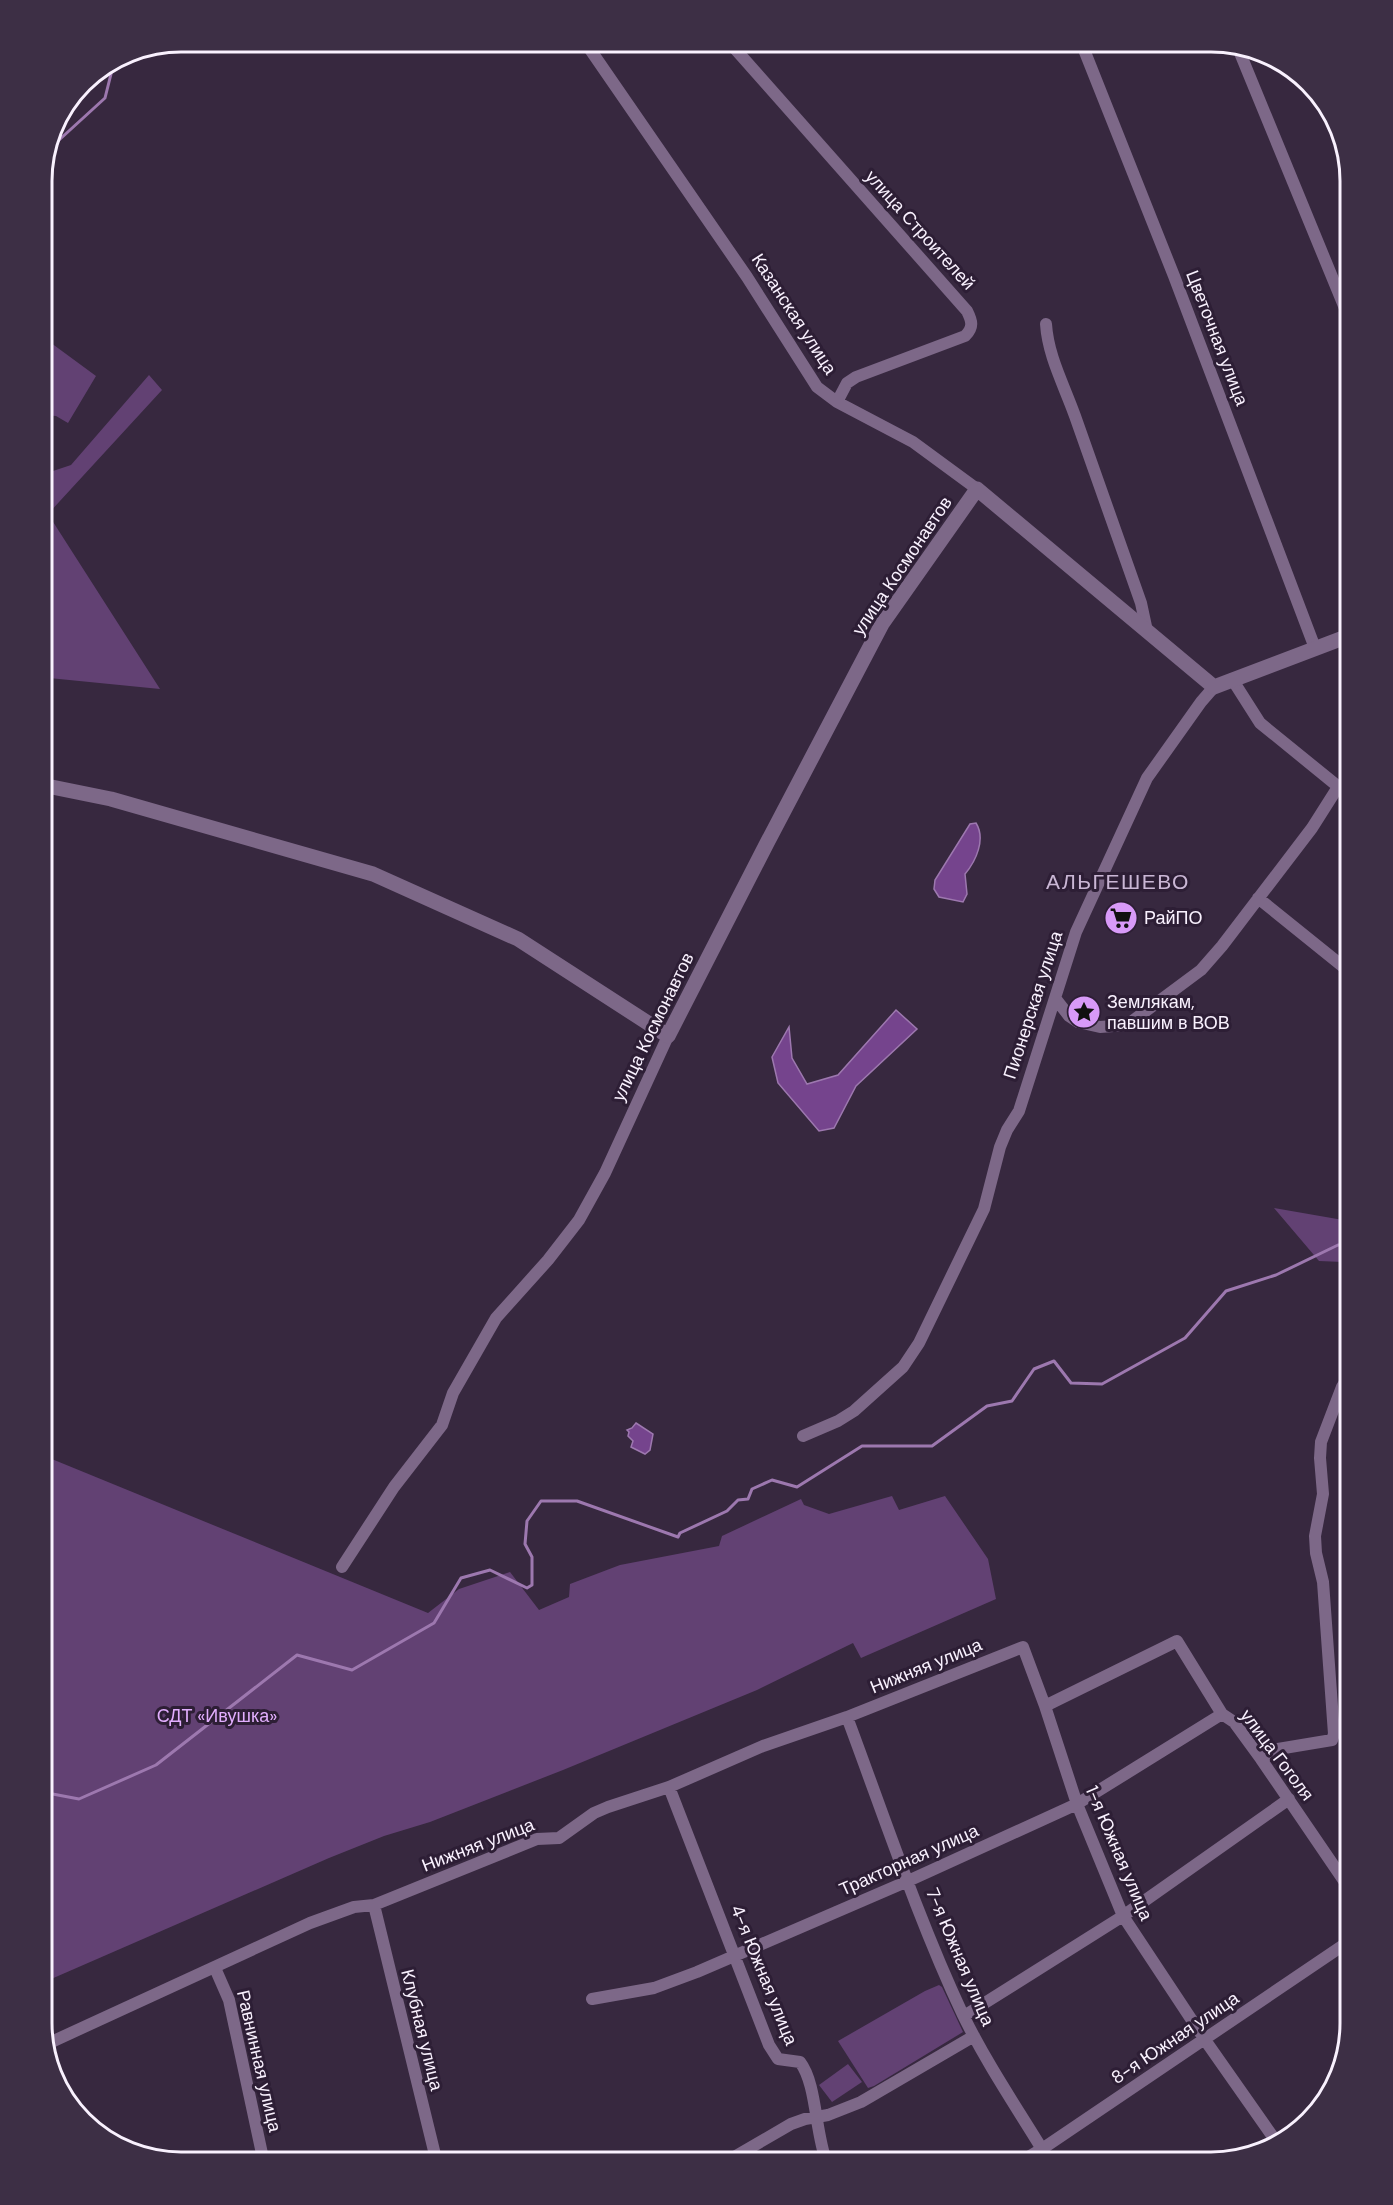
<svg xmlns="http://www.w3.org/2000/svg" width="1393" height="2205" font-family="'DM Sans',sans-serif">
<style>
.green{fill:#624173}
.water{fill:#75448d;stroke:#9d78af;stroke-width:1.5}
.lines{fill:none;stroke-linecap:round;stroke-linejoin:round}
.stream{stroke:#9d78af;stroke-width:3}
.minor{stroke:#7d6888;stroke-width:12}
.tertiary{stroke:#7d6888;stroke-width:15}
.labels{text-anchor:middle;stroke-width:6;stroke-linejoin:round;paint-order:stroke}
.street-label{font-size:18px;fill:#f9f1fe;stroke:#2d1e35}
.poi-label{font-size:18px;fill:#f9f1fe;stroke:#2d1e35;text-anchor:start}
.park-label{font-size:18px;fill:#e2aefe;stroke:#2d1e35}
.quarter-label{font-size:21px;letter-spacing:1.5px;fill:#cab7d5;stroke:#2d1e35}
.rim{fill:none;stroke:#f9f1fe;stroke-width:3}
</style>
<rect width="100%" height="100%" fill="#37283f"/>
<path class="green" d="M42,340H47L96,376L68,423L56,416L42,415Z
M149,375L162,390L48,514L160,689L49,678L42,671V469L44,474L71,465Z
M1274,1208L1343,1220L1351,1214V1272L1343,1262L1319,1261Z
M42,1455L428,1613L459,1589L510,1572L539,1610L569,1597L570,1584L620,1565L719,1546L722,1536L801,1499L804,1505L829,1514L892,1496L899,1510L945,1496L988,1559L996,1599L861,1658L853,1643L757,1690L563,1770L430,1822L384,1836L329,1858L42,1983Z
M939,1985L942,1987L963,2032L874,2086L868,2088L838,2041L925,1991Z
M848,2064L862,2082L832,2102L819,2085Z"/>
<path class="water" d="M976,823C986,839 976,861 965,874L967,894L963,902L939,897L934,889L935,880L970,824Z
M896,1010L917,1029L856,1086L834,1128L819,1131L778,1083L772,1057L789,1027L792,1058L807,1084L838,1075Z
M636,1423L653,1434L650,1450L645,1454L631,1447L633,1441L628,1436L629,1432L627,1430L632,1428Z"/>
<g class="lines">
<path class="stream" d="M47,151L105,98L114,62
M42,1792L79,1799L156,1765L297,1655L352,1670L434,1623L461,1578L490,1570L527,1588L532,1585V1557L525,1544L527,1521L541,1501H577L678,1537L680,1533L727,1511L738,1500L748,1499L752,1489L772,1480L797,1487L862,1446H932L987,1406L1012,1401L1034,1369L1054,1361L1071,1383L1102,1384L1185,1338L1226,1291L1276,1275L1338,1245H1351"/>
<path class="minor" d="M585,42L747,277L817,387L837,402L913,442L977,489
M729,42L967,311C972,321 974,327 965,336L856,377L847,383L837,402
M1081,42L1174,276L1315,648
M1238,48L1351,323
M1046,324C1048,356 1064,385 1075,416C1097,478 1119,541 1141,603L1147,631
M1232,679L1260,723L1351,797
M1258,898L1351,973
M1055,998L1069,1016L1078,1022L1100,1027L1127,1025L1201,970L1222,946L1312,828L1338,787
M803,1436L838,1421L854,1411L903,1367L919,1343L984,1209L1000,1147L1007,1130L1019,1111L1076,932L1147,778L1201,702L1214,687
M342,1567L394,1487L442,1425L453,1393L496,1318L548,1260L579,1220L605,1173L668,1036
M1045,1706L1177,1641L1222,1714L1234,1722L1261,1759L1351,1891
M847,1717C884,1816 918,1919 963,2015C986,2062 1015,2105 1042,2149L1055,2163
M1261,1759L1278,1749L1332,1740L1334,1734L1323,1582L1316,1553L1315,1536L1323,1494L1320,1458L1321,1442L1342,1387L1351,1373
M669,1787L769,2045L778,2059L800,2062C817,2084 815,2134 827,2163
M374,1905L437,2163
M215,1968L229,2000L264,2163
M592,1999L654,1988L697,1972L908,1881L1077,1804L1222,1714
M964,2016L1123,1916L1289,1799
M47,2044L310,1923L354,1907L374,1905L537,1839L559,1838L594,1813L608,1807L669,1787L763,1746L847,1717L1023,1647L1045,1706L1077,1804L1123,1916L1205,2040L1278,2144
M724,2163L791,2124L805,2119L828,2115L861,2102L974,2036
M1018,2163L1042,2149L1351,1940"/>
<path class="tertiary" d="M42,785L111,799L373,874L518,939L668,1036L767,843L882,624L977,489L1214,687L1351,635"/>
</g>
<defs>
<symbol id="supermarket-disc" viewBox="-11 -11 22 22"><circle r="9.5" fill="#d89af8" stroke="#2d1e35"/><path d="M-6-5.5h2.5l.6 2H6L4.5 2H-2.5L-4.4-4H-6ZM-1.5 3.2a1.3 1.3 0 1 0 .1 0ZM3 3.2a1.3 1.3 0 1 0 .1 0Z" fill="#111"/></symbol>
<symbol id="sight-disc" viewBox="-11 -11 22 22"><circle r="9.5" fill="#d89af8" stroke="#2d1e35"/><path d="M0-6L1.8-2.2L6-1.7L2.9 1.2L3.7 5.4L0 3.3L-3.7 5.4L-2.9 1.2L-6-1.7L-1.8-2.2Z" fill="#111"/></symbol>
</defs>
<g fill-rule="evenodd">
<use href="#supermarket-disc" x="1102" y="899" width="38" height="38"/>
<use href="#sight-disc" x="1065" y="993" width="38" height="38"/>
</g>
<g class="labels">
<g class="street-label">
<text transform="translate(920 230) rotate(48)" y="6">улица Строителей</text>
<text transform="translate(794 314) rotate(57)" y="6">Казанская улица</text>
<text transform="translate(1217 338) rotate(69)" y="6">Цветочная улица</text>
<text transform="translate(902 566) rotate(-56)" y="6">улица Космонавтов</text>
<text transform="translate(1033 1005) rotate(-72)" y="6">Пионерская улица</text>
<text transform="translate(653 1027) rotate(-64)" y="6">улица Космонавтов</text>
<text transform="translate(926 1666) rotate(-22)" y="6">Нижняя улица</text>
<text transform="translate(1277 1755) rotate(53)" y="6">улица Гоголя</text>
<text transform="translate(478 1845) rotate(-21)" y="6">Нижняя улица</text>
<text transform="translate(1119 1853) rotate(67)" y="6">1-я Южная улица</text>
<text transform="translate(909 1860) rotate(-24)" y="6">Тракторная улица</text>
<text transform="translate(960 1957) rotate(67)" y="6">7-я Южная улица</text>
<text transform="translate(764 1975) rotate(68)" y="6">4-я Южная улица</text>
<text transform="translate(422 2030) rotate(76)" y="6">Клубная улица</text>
<text transform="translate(1175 2038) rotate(-34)" y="6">8-я Южная улица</text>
<text transform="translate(259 2061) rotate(77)" y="6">Равнинная улица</text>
</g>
<g class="poi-label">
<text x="1144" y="924">РайПО</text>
<text x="1107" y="1008">Землякам,<tspan x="1107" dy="21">павшим в ВОВ</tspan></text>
</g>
<g class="park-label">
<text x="217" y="1722">СДТ «Ивушка»</text>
</g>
<g class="quarter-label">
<text x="1118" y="889">АЛЬГЕШЕВО</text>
</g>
</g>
<path d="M0 0H1393V2205H0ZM181 52H1211A129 129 0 0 1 1340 181V2023A129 129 0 0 1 1211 2152H181A129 129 0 0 1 52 2023V181A129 129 0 0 1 181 52Z" fill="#3d2f45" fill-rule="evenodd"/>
<path class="rim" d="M181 52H1211A129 129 0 0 1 1340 181V2023A129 129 0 0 1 1211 2152H181A129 129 0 0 1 52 2023V181A129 129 0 0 1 181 52Z"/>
</svg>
